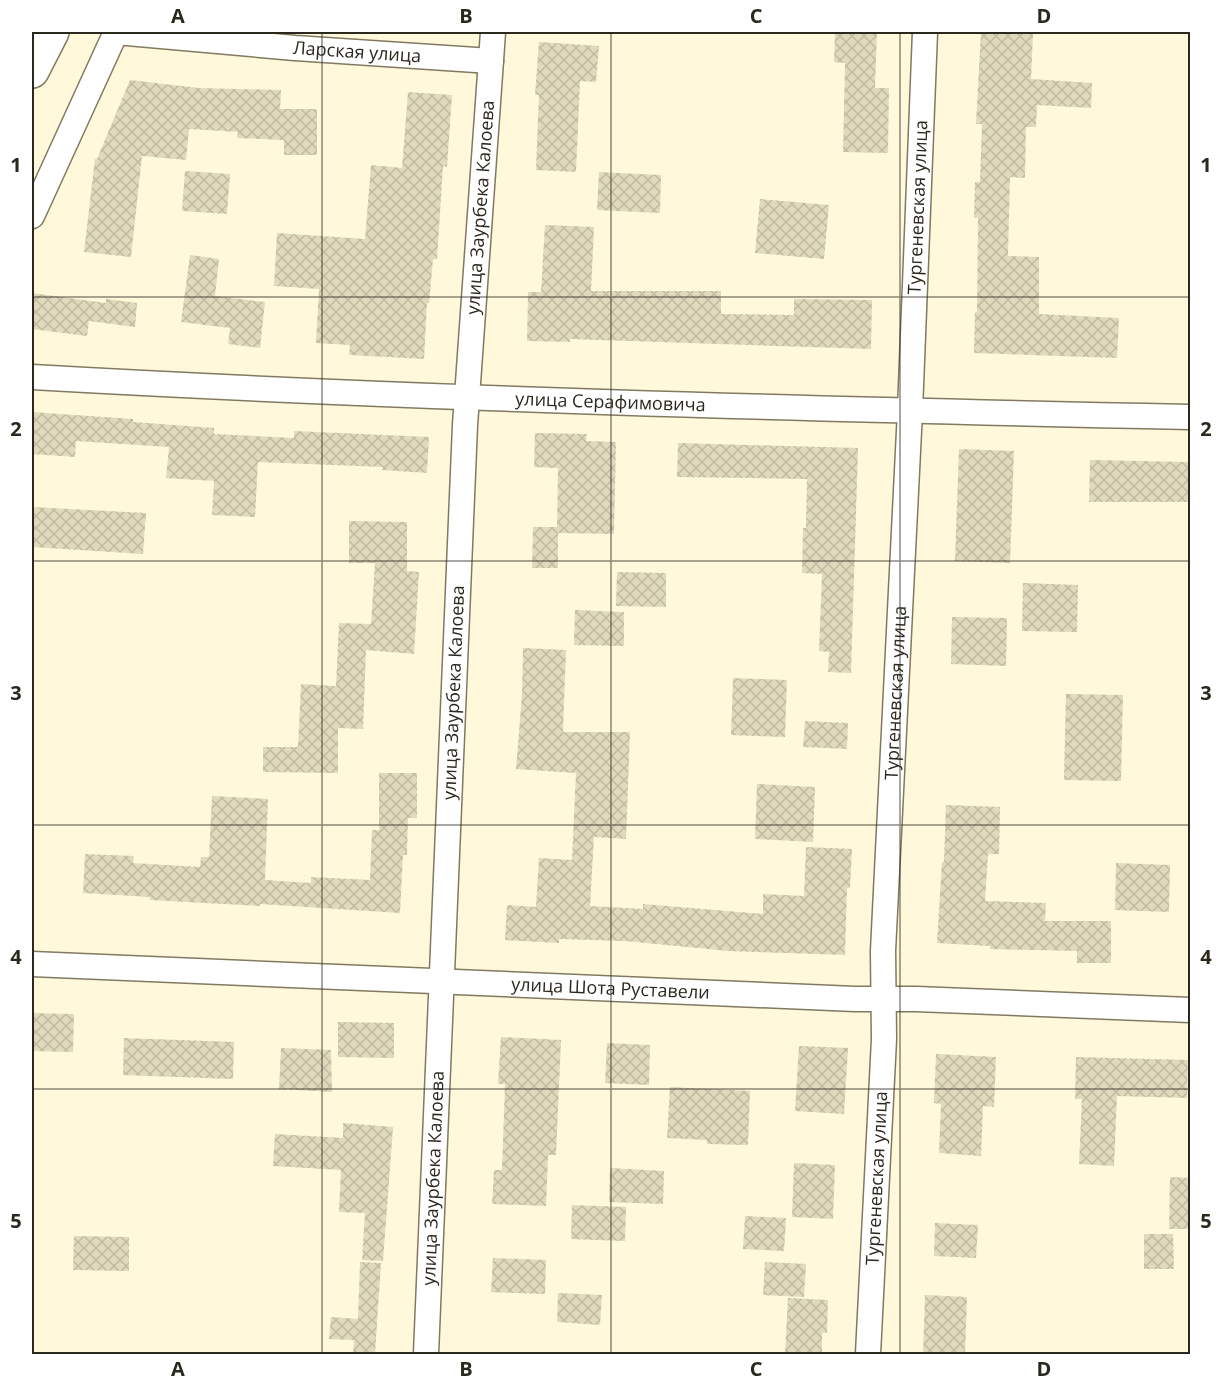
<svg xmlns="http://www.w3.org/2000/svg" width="1222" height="1386" viewBox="0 0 1222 1386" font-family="'Open Sans',sans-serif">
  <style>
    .building { fill: url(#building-cross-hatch) }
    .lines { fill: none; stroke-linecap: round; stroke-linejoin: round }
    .minor-casing { stroke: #817a60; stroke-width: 27 }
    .primary-casing { stroke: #817a60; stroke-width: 36 }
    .minor { stroke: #fff; stroke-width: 24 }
    .primary { stroke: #fff; stroke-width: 33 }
    .grid { fill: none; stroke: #2b281d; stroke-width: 1.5; stroke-opacity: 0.55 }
    .labels { text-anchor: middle; stroke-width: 4.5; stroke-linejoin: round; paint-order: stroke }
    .street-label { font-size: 18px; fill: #2b281d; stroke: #fff }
    .neatline { fill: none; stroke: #2b281d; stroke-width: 2 }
    .grid-label { font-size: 20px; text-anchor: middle; font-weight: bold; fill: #2b281d }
  </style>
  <defs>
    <pattern id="building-cross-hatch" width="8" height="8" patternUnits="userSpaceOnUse" patternTransform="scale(1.5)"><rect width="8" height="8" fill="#e0d9bc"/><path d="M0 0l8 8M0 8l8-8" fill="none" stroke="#c0baa1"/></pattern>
  </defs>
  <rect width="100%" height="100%" fill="#fff8da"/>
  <path class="building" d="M 835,32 L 877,32 L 875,88 L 889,88 L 888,153 L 843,152 L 845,63 L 834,62 Z
    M 981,32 L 1033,34 L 1031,79 L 1092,83 L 1091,108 L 1037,105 L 1036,127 L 1026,127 L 1025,178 L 1010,177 L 1008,256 L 1039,257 L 1039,314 L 1119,318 L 1117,358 L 974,353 L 975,312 L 977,312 L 978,218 L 974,218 L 975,182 L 980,182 L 982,124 L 976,124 Z
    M 539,42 L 599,46 L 596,82 L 580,81 L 576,172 L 536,170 L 539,95 L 535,95 Z
    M 130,80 L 199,88 L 281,90 L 280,109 L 317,109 L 317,155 L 284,155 L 284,140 L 237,138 L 238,132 L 189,129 L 186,160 L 142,156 L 131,257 L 84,252 L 95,159 L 97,159 Z
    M 408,92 L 452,95 L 447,167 L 443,166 L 437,259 L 433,259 L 429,303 L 427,303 L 424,359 L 349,355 L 350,345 L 316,343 L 319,289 L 274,286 L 277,233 L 365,239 L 371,165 L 402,168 Z
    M 185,171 L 230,174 L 227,214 L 182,211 Z
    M 599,172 L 661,175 L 660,213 L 597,210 Z
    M 760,199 L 829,205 L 824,259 L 755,253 Z
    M 545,225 L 594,227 L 591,291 L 721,291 L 721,314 L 794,315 L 794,299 L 872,300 L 871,349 L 570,339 L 570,342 L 527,341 L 528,292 L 541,292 Z
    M 190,255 L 219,259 L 215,296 L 265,302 L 260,348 L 228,344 L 230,328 L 181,322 Z
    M 32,293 L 106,303 L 106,299 L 137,303 L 135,327 L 89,321 L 87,336 L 32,329 Z
    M 32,412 L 133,419 L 133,422 L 214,428 L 214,434 L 294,438 L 294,431 L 429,437 L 427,473 L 382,470 L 383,467 L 258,462 L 255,517 L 212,515 L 214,481 L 166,478 L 169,447 L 76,441 L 75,457 L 32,454 Z
    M 535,433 L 587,434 L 586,441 L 616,442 L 614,534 L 558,533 L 558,568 L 532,568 L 533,527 L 557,527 L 558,468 L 534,467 Z
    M 678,443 L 858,448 L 851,673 L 828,672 L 829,652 L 819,651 L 822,574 L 802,573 L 803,528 L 806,528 L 807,479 L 677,477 Z
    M 959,449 L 1014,451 L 1010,563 L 955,561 Z
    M 1090,460 L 1191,462 L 1191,502 L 1089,502 Z
    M 32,507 L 146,513 L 143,554 L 32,547 Z
    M 349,521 L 407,522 L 407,571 L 419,572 L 414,654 L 366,650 L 363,729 L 338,728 L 338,773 L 263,772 L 263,747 L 298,747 L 301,684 L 336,686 L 339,623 L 371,624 L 375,563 L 349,563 Z
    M 617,572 L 666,573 L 666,607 L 616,606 Z
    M 1023,583 L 1078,585 L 1077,632 L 1022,631 Z
    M 575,610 L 624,612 L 624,646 L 574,645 Z
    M 952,617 L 1007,618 L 1006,666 L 951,664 Z
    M 523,648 L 566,650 L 563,732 L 630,732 L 626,839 L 594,837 L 590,906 L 643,909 L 643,904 L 763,914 L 763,894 L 804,896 L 806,847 L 852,849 L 850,888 L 847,888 L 845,955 L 729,951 L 625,941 L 559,939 L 559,943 L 505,940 L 507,905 L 536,907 L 539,858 L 572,860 L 576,773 L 516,769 L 522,695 Z
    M 733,678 L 787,680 L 785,737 L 731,735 Z
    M 1066,694 L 1123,695 L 1121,781 L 1064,780 Z
    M 805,721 L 848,723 L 847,749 L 803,747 Z
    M 379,773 L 417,773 L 417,818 L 408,818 L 407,855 L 403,855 L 400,913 L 260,904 L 260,906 L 150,900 L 150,897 L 83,893 L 85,854 L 134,856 L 133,863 L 200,867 L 201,857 L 209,857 L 212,796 L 268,799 L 265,880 L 311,883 L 311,877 L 370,880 L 372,830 L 379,830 Z
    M 757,784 L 815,787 L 813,842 L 755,839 Z
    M 946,805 L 1000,807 L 999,854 L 988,854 L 985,901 L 1046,903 L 1045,921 L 1111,921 L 1111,963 L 1077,963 L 1077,951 L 990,949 L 990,946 L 937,943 L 942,862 L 944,862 Z
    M 1116,863 L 1170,865 L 1169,912 L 1115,910 Z
    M 32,1013 L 74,1014 L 73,1052 L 32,1051 Z
    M 338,1022 L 394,1023 L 394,1058 L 338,1057 Z
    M 501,1037 L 561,1040 L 556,1155 L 548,1155 L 546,1206 L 492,1204 L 494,1170 L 502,1170 L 505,1084 L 498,1084 Z
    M 124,1038 L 234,1042 L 233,1079 L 123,1075 Z
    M 607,1043 L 650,1045 L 649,1085 L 605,1083 Z
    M 799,1046 L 848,1048 L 844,1114 L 795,1111 Z
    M 281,1048 L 331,1050 L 332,1092 L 279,1089 Z
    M 936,1054 L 996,1057 L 994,1107 L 983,1106 L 981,1156 L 939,1153 L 941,1104 L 934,1103 Z
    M 1076,1057 L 1188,1060 L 1187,1098 L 1117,1096 L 1114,1166 L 1079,1164 L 1082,1099 L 1075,1099 Z
    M 670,1087 L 750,1091 L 748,1145 L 707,1144 L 707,1140 L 667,1138 Z
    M 343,1123 L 393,1127 L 383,1261 L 362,1260 L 365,1213 L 339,1212 L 341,1170 L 273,1166 L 275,1134 L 343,1138 Z
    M 794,1163 L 835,1165 L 833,1219 L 792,1217 Z
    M 610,1168 L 664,1171 L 663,1204 L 609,1202 Z
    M 1170,1177 L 1191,1178 L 1191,1229 L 1169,1229 Z
    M 572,1205 L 626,1207 L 625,1241 L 571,1239 Z
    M 745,1216 L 786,1218 L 784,1251 L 743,1249 Z
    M 935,1223 L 978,1225 L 976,1258 L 934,1256 Z
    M 1144,1234 L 1173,1234 L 1174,1269 L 1144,1269 Z
    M 74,1236 L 129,1237 L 129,1271 L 73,1270 Z
    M 493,1258 L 546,1260 L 545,1294 L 491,1292 Z
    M 360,1262 L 381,1263 L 375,1354 L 353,1354 L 354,1340 L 329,1339 L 331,1317 L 358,1319 Z
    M 765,1262 L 806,1264 L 804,1297 L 763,1295 Z
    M 558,1293 L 602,1295 L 600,1325 L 557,1322 Z
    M 925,1295 L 967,1297 L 965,1354 L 923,1354 Z
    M 788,1298 L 828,1300 L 827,1333 L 822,1333 L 822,1354 L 785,1354 Z"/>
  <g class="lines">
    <g class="minor-casing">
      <g id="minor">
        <path id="s1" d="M 116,32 L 295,48 L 491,61"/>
        <path d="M 32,216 L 116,32"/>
        <path id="s2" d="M 32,377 C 417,399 804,409 1190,417"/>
        <path id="s3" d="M 32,964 L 855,999 L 916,999 L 1190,1010"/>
        <path id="s4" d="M 426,1354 L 465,425 L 493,32"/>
        <path id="s5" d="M 868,1354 L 884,1039 L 883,951 L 910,411 L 925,32"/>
      </g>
    </g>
    <g class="primary-casing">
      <path id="primary" d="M 32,71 L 52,32"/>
    </g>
    <use href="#minor" class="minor"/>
    <use href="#primary" class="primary"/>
  </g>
  <path class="grid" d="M 322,32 L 322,1354M 611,32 L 611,1354M 900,32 L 900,1354M 32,297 L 1190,297M 32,561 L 1190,561M 32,825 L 1190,825M 32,1089 L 1190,1089"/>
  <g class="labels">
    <g class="street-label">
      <text dy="6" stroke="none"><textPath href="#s1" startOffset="242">Ларская улица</textPath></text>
      <text dy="6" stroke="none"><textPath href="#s4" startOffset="1148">улица Заурбека Калоева</textPath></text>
      <text dy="6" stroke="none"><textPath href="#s5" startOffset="1148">Тургеневская улица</textPath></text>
      <text dy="6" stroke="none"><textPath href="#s2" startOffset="579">улица Серафимовича</textPath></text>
      <text dy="6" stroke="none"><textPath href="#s4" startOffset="662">улица Заурбека Калоева</textPath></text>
      <text dy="6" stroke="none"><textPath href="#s5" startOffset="662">Тургеневская улица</textPath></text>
      <text dy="6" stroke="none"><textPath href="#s3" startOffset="579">улица Шота Руставели</textPath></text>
      <text dy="6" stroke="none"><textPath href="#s4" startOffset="176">улица Заурбека Калоева</textPath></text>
      <text dy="6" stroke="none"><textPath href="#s5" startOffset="176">Тургеневская улица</textPath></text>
    </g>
  </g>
  <rect width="1222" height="1386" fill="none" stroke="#ffffff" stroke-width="66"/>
  <rect x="33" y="33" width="1156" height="1320" class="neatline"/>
  <g class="grid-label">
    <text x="178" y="23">A</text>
    <text x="466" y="23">B</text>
    <text x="756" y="23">C</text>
    <text x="1044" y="23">D</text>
    <text x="16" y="172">1</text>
    <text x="1206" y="172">1</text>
    <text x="16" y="436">2</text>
    <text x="1206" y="436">2</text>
    <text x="16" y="700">3</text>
    <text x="1206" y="700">3</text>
    <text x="16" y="964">4</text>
    <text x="1206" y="964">4</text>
    <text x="16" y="1228">5</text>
    <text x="1206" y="1228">5</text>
    <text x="178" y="1376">A</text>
    <text x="466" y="1376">B</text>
    <text x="756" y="1376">C</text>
    <text x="1044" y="1376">D</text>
  </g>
</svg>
